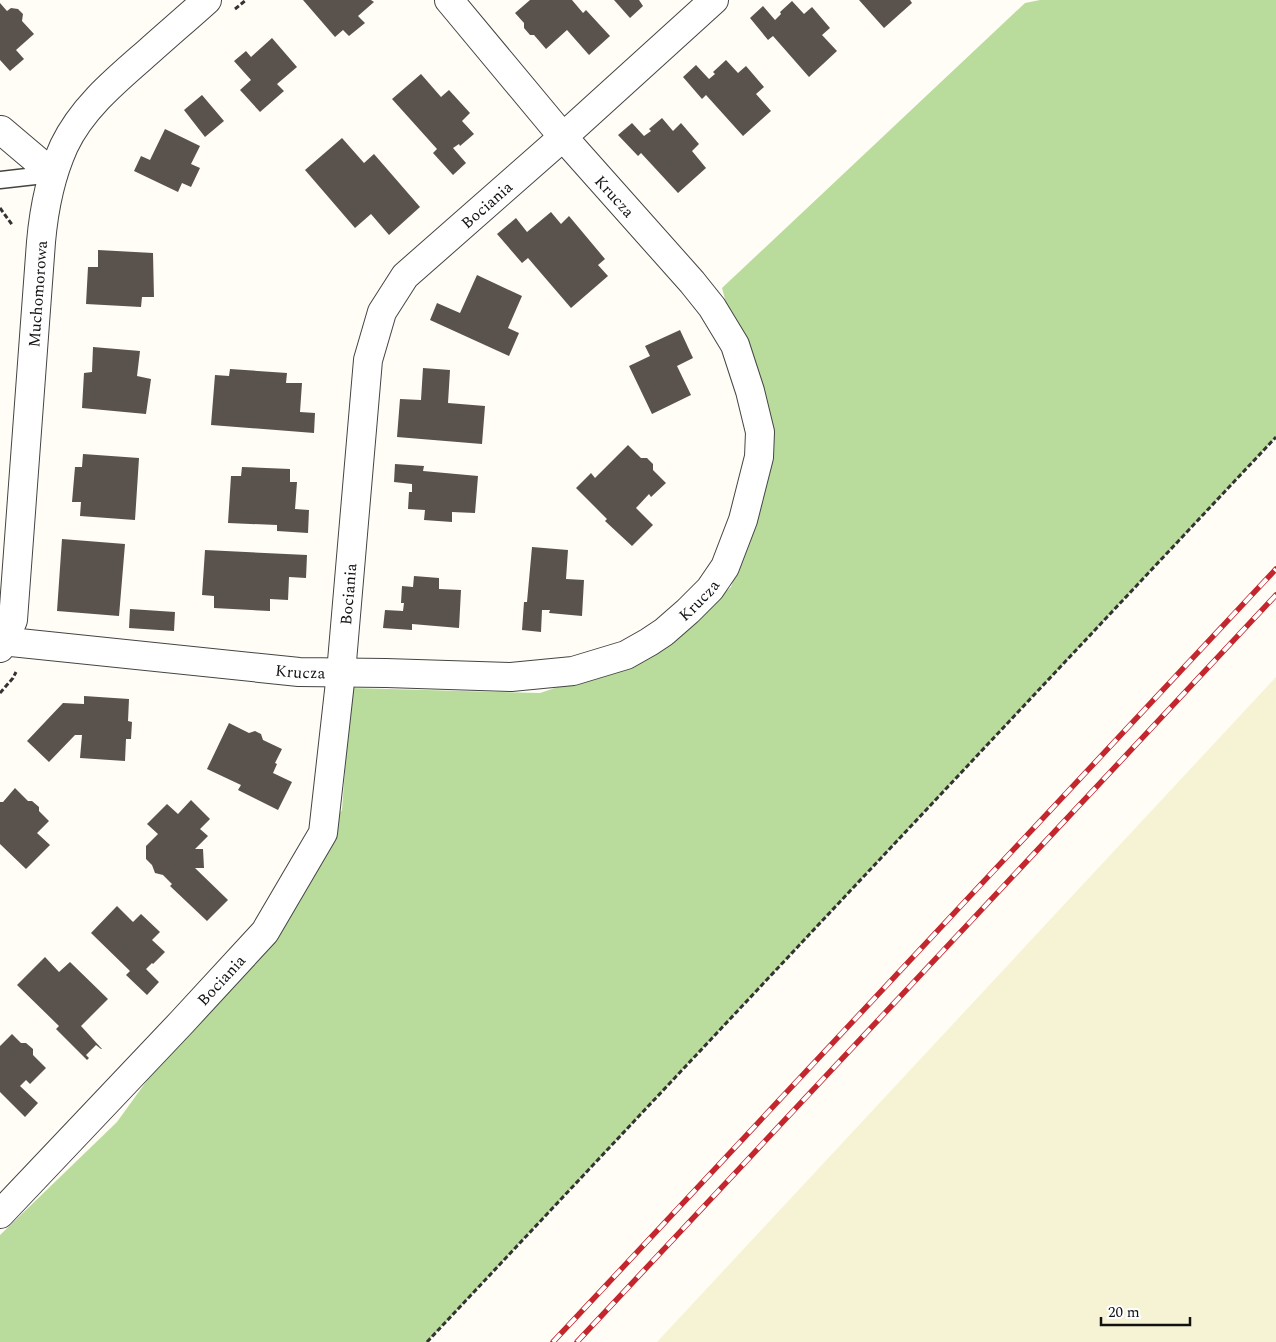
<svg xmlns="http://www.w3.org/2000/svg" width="1276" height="1342" viewBox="0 0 1276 1342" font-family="Spectral,serif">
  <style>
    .farmland { fill: #f6f3d4 }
    .forest { fill: #b9dc9c }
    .building { fill: #5a524d }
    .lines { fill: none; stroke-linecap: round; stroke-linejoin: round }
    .service-casing { stroke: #444; stroke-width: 19 }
    .minor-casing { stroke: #444; stroke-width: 30 }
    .path { stroke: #333; stroke-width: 3; stroke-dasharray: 5 2.5; stroke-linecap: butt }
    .service { stroke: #fff; stroke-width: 16 }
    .minor { stroke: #fff; stroke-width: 28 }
    .rail-casing { stroke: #c4262e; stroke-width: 5.5 }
    .rail { stroke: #fff; stroke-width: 4; stroke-dasharray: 11; stroke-linecap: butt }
    .labels { text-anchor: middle; stroke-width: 5; stroke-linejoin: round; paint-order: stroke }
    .street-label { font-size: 16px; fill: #111; stroke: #fff }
  </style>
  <rect width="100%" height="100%" fill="#fffdf5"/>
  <path class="farmland" d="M 1276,677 L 1276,1342 L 657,1342 Z"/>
  <path class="forest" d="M 1040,0 L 1276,0 L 1276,437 L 427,1342 L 0,1342 L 0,1235 L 117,1122 L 342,810 L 351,688 L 540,693 L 656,654 L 731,587 L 770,466 L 722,288 L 1025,3 Z"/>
  <path class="building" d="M 303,0 L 371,0 L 374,2 L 358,16 L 365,23 L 349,36 L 343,30 L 335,37 Z
    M 530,0 L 572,0 L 583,13 L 586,10 L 610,36 L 589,55 L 567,30 L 546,49 L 534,35 L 530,35 L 524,28 L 524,23 L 515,13 Z
    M 614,0 L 639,0 L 643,6 L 630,18 Z
    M 859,0 L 910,0 L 912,3 L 884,28 Z
    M 792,1 L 804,14 L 812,7 L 830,28 L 822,35 L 837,51 L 809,77 L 773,36 L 768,40 L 750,18 L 763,6 L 775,20 L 781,14 L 780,12 Z
    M 0,3 L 7,11 L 11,8 L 18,9 L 23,14 L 22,21 L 34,34 L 16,50 L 24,59 L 10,71 L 0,60 Z
    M 272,38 L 297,67 L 277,84 L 284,91 L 260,112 L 240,90 L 251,80 L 234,61 L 246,51 L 251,57 Z
    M 726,60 L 738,73 L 746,66 L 764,87 L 756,94 L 771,111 L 743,136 L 706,95 L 702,99 L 683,77 L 696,65 L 709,79 L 715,74 L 713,72 Z
    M 421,74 L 441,97 L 449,90 L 470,113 L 462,121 L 474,134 L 460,146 L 459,144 L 453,148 L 466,163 L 453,175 L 433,153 L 437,149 L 392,99 Z
    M 202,95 L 224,121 L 205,137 L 184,110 Z
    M 662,118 L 673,131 L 681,123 L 699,144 L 692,151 L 706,168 L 678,193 L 641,153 L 638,156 L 618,135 L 632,123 L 644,136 L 651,131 L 649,129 Z
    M 165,129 L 200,146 L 191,164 L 200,168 L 191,187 L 182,183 L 178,192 L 134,171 L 141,156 L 150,160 Z
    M 342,138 L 364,163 L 374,154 L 420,207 L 389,235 L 371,214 L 355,228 L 305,170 Z
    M 551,212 L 561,224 L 569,216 L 605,259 L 598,265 L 608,276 L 571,308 L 528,258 L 522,263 L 497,234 L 516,218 L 527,232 Z
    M 98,250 L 153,253 L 154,297 L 142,297 L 141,307 L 86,304 L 88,267 L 98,267 Z
    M 477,275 L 522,296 L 508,328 L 519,333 L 509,356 L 430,320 L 437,303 L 460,313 Z
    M 680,330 L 693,358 L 677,366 L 691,395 L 652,414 L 629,366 L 650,356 L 645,346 Z
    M 93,347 L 140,351 L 137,376 L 151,379 L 146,414 L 82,408 L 84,373 L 92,372 Z
    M 423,368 L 450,370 L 448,403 L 485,406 L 482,444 L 397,437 L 400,399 L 421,400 Z
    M 230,369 L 287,373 L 286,383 L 302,383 L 300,412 L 315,413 L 314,433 L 211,425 L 215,375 L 229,376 Z
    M 628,445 L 641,458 L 647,458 L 653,464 L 653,470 L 666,483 L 651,497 L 649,494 L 636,508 L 653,525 L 632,546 L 605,521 L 607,519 L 576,488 L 591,473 L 595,478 Z
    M 83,454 L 139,458 L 135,520 L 80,516 L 81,502 L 72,502 L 75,467 L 82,467 Z
    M 395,464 L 424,466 L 423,471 L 478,476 L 475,513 L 452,512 L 452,522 L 424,520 L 425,510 L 408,509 L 409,492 L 412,492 L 412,484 L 394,482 Z
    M 242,467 L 290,469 L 290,482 L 297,482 L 295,509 L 309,510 L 308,533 L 277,531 L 277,525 L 228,523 L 231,476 L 241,476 Z
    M 62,539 L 125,544 L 119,616 L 57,611 Z
    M 532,547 L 568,550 L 566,579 L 584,580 L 582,616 L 549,613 L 550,610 L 542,610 L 541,632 L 522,630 L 524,602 L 527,602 Z
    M 205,550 L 307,555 L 306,578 L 289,577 L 288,600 L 270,599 L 270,611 L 214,608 L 214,596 L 202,595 Z
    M 414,576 L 439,578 L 439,589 L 461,590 L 459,628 L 412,624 L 412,630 L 383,628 L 385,610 L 403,611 L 404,603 L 401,603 L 402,586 L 413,587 Z
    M 130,609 L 175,612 L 174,631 L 129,628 Z
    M 84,696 L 129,699 L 128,721 L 132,722 L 131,739 L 126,739 L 125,761 L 80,758 L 82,735 L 75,735 L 49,762 L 27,741 L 63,703 L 84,704 Z
    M 229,723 L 249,733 L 255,731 L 261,734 L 263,740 L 282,749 L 275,763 L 277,764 L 273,773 L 292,782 L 278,810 L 238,790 L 241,785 L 207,769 Z
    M 15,788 L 28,801 L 32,801 L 39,807 L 39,811 L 49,821 L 37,833 L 50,845 L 26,869 L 0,844 L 0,802 L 3,802 Z
    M 191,800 L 210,819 L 200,829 L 208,836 L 195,849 L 203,849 L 204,868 L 195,868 L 228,900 L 207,921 L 170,886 L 172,884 L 163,875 L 155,873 L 152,865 L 146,859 L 146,846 L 158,834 L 147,824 L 167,804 L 178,814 Z
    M 117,906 L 133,922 L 141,914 L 160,932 L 152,940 L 165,952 L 153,964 L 152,963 L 146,969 L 159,982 L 147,995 L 126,975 L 130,971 L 91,933 Z
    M 45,957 L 59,972 L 70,962 L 108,999 L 81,1026 L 102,1049 L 101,1049 L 96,1045 L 86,1055 L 89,1058 L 87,1060 L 56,1029 L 59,1026 L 17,985 Z
    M 12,1034 L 21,1043 L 26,1043 L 33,1049 L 33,1055 L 46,1068 L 30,1084 L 26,1080 L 20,1086 L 38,1103 L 25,1117 L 0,1092 L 0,1046 Z"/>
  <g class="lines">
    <g class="service-casing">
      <path id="service" d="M 0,180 L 53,174"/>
    </g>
    <g class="minor-casing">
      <g id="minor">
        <path d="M 1,130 L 53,174"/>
        <path id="s1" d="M 0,641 L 299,672 L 386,673 L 511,677 L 573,671 L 626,655 L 649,642 L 664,632 L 688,611 L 710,589 L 725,567 L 743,520 L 759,457 L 760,432 L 750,391 L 735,345 L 712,307 L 692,282 L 563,137 L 449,0"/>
        <path id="s2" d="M 0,648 L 4,642 L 13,620 L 41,242 C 44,208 50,177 64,146 C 82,108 116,80 147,53 C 167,35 187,18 207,0"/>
        <path id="s3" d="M 0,1214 L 182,1022 L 265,932 L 323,833 L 341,673 L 368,360 L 382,312 L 405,276 L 563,137 L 714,0"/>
      </g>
    </g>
    <path class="path" d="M 235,9 L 246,0
      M 0,208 L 13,226
      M 0,693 L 13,678 L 16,672
      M 427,1342 L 1276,437"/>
    <use href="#service" class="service"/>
    <use href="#minor" class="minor"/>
    <g class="rail-casing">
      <path id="rail" d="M 553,1342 L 1276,569
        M 577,1342 L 1276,595"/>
    </g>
    <use href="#rail" class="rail"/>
  </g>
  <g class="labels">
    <g class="street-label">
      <text transform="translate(615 196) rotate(48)" y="6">Krucza</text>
      <text dy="6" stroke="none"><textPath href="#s3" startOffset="1178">Bociania</textPath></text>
      <text dy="6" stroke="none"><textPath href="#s2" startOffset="358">Muchomorowa</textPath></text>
      <text dy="6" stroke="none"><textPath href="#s3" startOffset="742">Bociania</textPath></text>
      <text dy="6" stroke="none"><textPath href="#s1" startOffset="722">Krucza</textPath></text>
      <text dy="6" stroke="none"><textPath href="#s1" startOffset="302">Krucza</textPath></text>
      <text dy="6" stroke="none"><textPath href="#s3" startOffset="322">Bociania</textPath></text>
    </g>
  </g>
  <path d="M1101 1317v8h89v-8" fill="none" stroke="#111111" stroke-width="2.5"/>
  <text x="1108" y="1317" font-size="15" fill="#111111" stroke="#ffffff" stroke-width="4" paint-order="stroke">20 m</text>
</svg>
